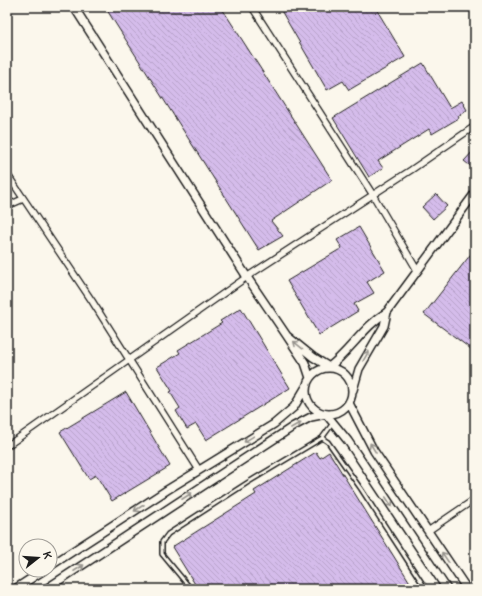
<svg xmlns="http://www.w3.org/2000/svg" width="482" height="596" viewBox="0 0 482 596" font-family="Pangolin,sans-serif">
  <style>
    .building { fill: url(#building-back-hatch); stroke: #1c1c1c }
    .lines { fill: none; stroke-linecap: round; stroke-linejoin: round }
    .service-casing { stroke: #1c1c1c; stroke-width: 6 }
    .minor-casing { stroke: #1c1c1c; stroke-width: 8 }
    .tertiary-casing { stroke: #1c1c1c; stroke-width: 10 }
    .service { stroke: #fbf7ec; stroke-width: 3 }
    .minor { stroke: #fbf7ec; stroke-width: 5.5 }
    .tertiary { stroke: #fbf7ec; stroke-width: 7 }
    .oneway { stroke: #97948e }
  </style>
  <defs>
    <pattern id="building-back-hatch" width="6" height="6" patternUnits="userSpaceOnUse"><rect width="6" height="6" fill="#d5bceb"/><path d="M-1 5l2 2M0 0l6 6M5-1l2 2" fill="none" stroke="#b6a1c9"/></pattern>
  </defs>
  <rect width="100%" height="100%" fill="#fbf7ec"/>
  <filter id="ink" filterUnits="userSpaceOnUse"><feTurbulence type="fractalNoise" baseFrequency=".025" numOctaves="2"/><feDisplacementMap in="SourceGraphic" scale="8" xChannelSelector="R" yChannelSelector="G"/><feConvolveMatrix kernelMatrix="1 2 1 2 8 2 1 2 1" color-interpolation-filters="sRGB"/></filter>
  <g filter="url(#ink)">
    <path class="building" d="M 105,7 L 221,7 L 332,180 L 271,221 L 283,236 L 259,250 Z
      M 279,7 L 375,7 L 405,57 L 349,90 L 343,81 L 327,90 Z
      M 423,63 L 450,108 L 462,101 L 467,110 L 458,116 L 459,118 L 432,134 L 429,129 L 378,161 L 383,168 L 369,177 L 333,118 Z
      M 475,149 L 475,166 L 473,168 L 464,161 Z
      M 436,194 L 447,206 L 433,219 L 422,207 Z
      M 359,227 L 385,271 L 367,282 L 374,293 L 354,304 L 358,311 L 319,335 L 287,281 L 342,248 L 337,240 Z
      M 471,254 L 475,257 L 475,352 L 424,314 Z
      M 241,308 L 290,388 L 206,440 L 196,424 L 187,429 L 176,411 L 180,408 L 170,392 L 172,391 L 157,367 L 180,353 L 178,350 L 222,323 L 220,321 Z
      M 126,392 L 170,466 L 112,501 L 96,475 L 89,479 L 60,432 Z
      M 316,452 L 320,458 L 329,452 L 414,589 L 208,589 L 206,585 L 198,589 L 172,547 L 245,501 L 256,494 L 254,491 Z"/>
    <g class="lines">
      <g class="service-casing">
        <path id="service" d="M 322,438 L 328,442 L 361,489 L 426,589
          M 191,589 L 162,554 L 162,542 L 168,534 L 247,483 L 322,438 L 333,423"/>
      </g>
      <g class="minor-casing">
        <path id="minor" d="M 252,7 L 373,195 L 417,270
          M 7,174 L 92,301 L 199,470
          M 7,206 L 23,199
          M 7,446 L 251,274 L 411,170 L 475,126
          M 428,531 L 475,499"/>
      </g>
      <g class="tertiary-casing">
        <path id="tertiary" d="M 74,7 L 247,277 L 287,336
          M306 391a23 23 0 1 1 46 0a23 23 0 1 1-46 0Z
          M 310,378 L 305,363 L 287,336 L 313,357 L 329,367 C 350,351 364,326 387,312 L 475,193
          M 353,390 L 359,369 L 384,326 L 387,312
          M 349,403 L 374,451 L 467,589
          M 50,566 L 167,490 L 274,424 L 294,407 L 307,385
          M 15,589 L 44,570
          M 46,589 L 294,426 L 311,417 L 326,414 L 348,441 L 447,589"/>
      </g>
      <use href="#service" class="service"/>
      <use href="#minor" class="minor"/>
      <use href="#tertiary" class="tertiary"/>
    </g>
    <defs><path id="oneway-shaft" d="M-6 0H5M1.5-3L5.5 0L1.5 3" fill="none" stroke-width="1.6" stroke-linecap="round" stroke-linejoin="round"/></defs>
    <g class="oneway">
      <use href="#oneway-shaft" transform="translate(298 345) rotate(-141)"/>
      <use href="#oneway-shaft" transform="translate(366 356) rotate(-60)"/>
      <use href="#oneway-shaft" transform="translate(296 425) rotate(-30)"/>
      <use href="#oneway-shaft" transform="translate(249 439) rotate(148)"/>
      <use href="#oneway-shaft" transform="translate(373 448) rotate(-121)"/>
      <use href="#oneway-shaft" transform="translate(187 496) rotate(-33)"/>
      <use href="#oneway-shaft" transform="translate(389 502) rotate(57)"/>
      <use href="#oneway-shaft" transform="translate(139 508) rotate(147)"/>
      <use href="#oneway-shaft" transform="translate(445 557) rotate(-124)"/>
      <use href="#oneway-shaft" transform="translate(79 568) rotate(-33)"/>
    </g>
  </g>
  <rect width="482" height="596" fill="none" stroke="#fbf7ec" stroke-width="24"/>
  <rect x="12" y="12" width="458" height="572" fill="none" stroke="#1c1c1c" stroke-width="1.5" filter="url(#ink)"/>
  <g transform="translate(38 558) rotate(73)"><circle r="19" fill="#fbf7ec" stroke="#a29f99"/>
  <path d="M0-3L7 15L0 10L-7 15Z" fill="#1c1c1c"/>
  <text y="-6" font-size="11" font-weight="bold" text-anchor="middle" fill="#1c1c1c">K</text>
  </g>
</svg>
